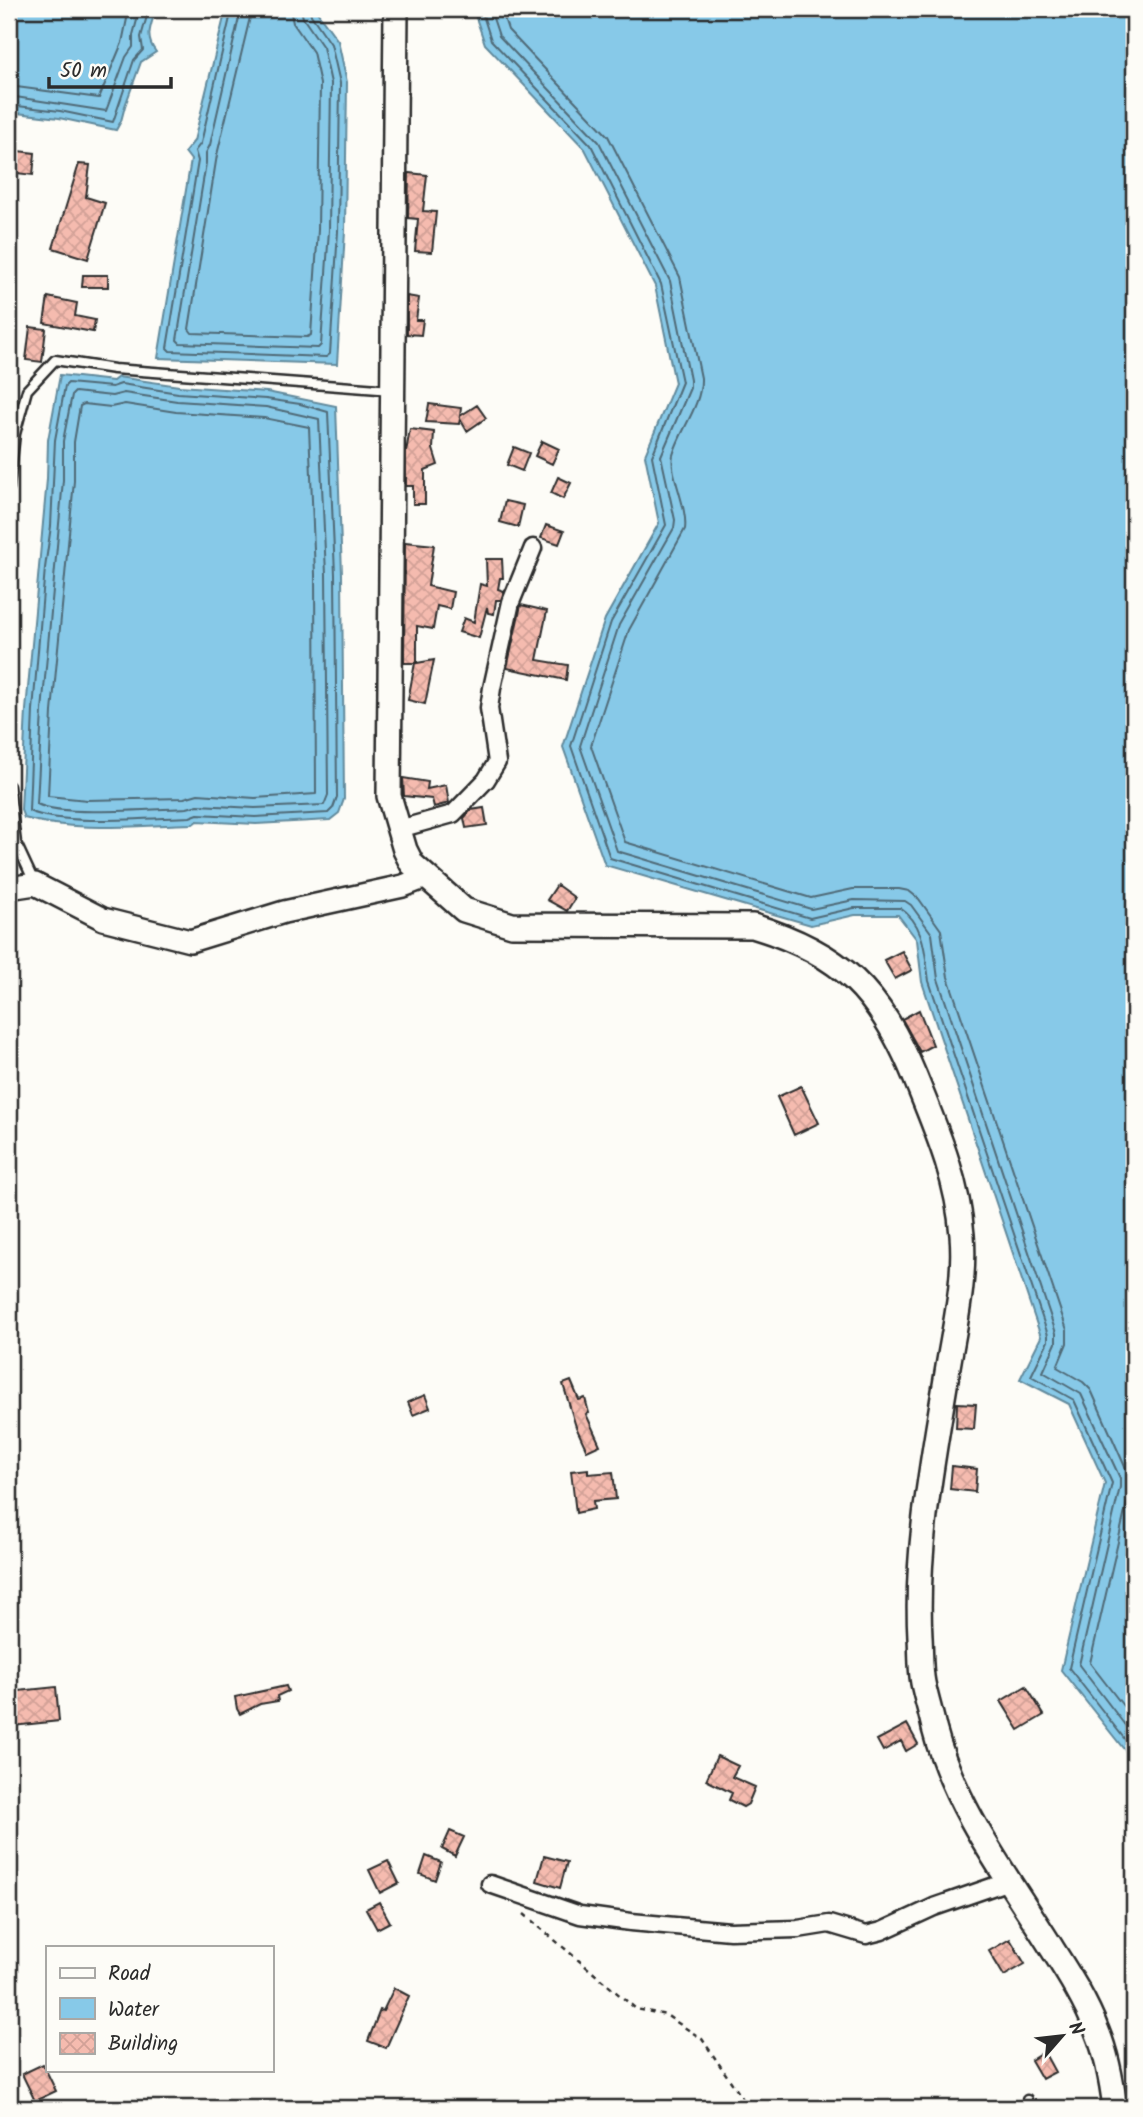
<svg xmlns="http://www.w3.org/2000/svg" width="1143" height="2117" viewBox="0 0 1143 2117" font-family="Kalam,sans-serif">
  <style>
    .water { fill: #87c9e8; stroke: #628a9c; stroke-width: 2 }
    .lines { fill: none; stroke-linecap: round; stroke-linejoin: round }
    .shore { stroke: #506a77; stroke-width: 2 }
    .building { fill: url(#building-cross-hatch); stroke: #2b2b2b; stroke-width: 2 }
    .service-casing { stroke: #2b2b2b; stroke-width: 13 }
    .minor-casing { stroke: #2b2b2b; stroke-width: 21 }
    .tertiary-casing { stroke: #2b2b2b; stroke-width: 26 }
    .secondary-casing { stroke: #2b2b2b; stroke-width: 28 }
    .path { stroke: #2b2b2b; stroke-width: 2.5; stroke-dasharray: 5 5; stroke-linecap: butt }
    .service { stroke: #fdfcf7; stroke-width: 8 }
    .minor { stroke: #fdfcf7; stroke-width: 16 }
    .tertiary { stroke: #fdfcf7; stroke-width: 21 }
    .secondary { stroke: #fdfcf7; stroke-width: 23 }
  </style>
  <defs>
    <pattern id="building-cross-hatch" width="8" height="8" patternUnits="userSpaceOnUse" patternTransform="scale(1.75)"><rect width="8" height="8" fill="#f5bbaf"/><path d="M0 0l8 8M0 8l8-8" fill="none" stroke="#d2a197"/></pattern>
  </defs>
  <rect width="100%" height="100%" fill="#fdfcf7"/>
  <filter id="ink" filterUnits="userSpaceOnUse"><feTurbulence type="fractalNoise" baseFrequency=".0143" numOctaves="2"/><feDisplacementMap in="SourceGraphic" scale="14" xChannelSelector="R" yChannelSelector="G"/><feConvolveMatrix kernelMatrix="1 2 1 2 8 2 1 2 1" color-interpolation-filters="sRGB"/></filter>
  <g filter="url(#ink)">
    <path class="water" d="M 9,9 L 156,9 C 151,26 144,37 156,52 L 141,62 L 125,106 L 121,121 L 116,130 L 59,118 L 9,112 Z
      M 226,9 L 315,9 L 338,41 L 347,82 L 345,231 L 337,364 L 158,358 L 191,160 L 185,152 L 194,141 Z
      M 473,9 L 1134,9 L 1134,1762 L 1061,1670 L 1105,1483 L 1069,1404 L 1020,1379 L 1041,1337 L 922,982 L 917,940 L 898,915 L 855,915 L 811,925 L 605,865 L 563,747 L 605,619 L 659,523 L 645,455 L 675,383 L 655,286 L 585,149 L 485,44 Z
      M 60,375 L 113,381 L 118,377 L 179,386 L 267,392 L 336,406 L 342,574 L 344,799 L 339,813 L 330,820 L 256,824 L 197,821 L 193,824 C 138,825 78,833 24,818 L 21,810 L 26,710 L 47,479 L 48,440 Z"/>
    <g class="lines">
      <path class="shore" d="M 232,9 L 201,143 L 195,151 L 198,161 L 167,348 L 170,351 L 326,357 L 330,354 L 338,231 L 340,83 L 331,44 L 311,15 L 310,9
        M 241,9 L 210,145 L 206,153 L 206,163 L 177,340 L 180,343 L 318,348 L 321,345 L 329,230 L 331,83 L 323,47 L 303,18 L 301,9
        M 252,9 L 217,155 L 189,329 L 192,333 L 307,337 L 311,335 L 318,230 L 320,84 L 313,52 L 293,23 L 290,9
        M 481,9 L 491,40 L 591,145 L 661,284 L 682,382 L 652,456 L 666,525 L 611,622 L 571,746 L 610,858 L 810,918 L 854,908 L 900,908 C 925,924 925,954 929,981 L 1048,1335 L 1048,1341 L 1031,1376 L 1074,1400 L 1112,1483 L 1069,1668 L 1134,1751
        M 490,9 L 499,36 L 599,142 L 670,281 L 690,380 L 690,388 L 661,456 L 675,520 L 674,528 L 619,625 L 580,746 L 617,851 L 811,909 L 854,900 L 905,901 L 911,905 L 932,934 L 938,979 L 1056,1333 L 1056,1343 L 1043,1372 L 1081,1394 L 1120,1478 L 1120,1487 L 1079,1665 L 1134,1737
        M 501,9 L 508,30 L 608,136 L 680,277 L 701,378 C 702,405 680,430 673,455 C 669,473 688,507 685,529 L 629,630 L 591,746 L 625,842 L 811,898 L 853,889 L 899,889 L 909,891 L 919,899 L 941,930 L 948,977 L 1067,1330 L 1067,1343 L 1057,1367 L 1083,1382 L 1091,1390 L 1130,1478 L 1130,1490 L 1090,1663 L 1134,1720
        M 9,86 L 99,98 L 122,43 L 129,9
        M 9,96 L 106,111 L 126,57 L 133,47 L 133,35 L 140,9
        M 9,105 L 60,111 L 113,122 L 134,60 L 143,50 L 141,37 L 149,9
        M 68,383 L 112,387 L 121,384 L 178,393 L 266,399 L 300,404 L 328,412 L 335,574 L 337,797 L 333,808 L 328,813 L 255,817 L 198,814 L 190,817 C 151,818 61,826 29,811 L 33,710 L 45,568 L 51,526 L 55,440 L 65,386 Z
        M 75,392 L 112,396 L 124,393 L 177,401 L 266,407 L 319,419 L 326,574 L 328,795 L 324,805 L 255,808 L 198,805 L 187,808 C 154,809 63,817 37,804 L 42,711 L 63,480 L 63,441 L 72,395 Z
        M 84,404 L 111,407 L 125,404 L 176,412 L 264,418 L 309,427 L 315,574 L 316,794 L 255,798 L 198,794 L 184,798 L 87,800 L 48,796 L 52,712 L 74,481 L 74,442 L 80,406 Z"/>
    </g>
    <path class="building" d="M 9,150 L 35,153 L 33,175 L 9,172 Z
      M 79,164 L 90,165 L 86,197 L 105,203 L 88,259 L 53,248 Z
      M 409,173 L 427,175 L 423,211 L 436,212 L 432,252 L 415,251 L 418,219 L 408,218 Z
      M 83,275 L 108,275 L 108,287 L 82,287 Z
      M 407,296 L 419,298 L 416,320 L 423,320 L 421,335 L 407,334 Z
      M 48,297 L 77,303 L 75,316 L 95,320 L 93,332 L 44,323 Z
      M 30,327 L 46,329 L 42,362 L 26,360 Z
      M 429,404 L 461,408 L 460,416 L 477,405 L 486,418 L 467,431 L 460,419 L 459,424 L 426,422 Z
      M 410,429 L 434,432 L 433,449 L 438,465 L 425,470 L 425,504 L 413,504 L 413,486 L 406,486 L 406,452 Z
      M 542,441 L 559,449 L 552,464 L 535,456 Z
      M 514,447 L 529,453 L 522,471 L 507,465 Z
      M 558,477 L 571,483 L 563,499 L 551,493 Z
      M 505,501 L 523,505 L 518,527 L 500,522 Z
      M 546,525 L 564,531 L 559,544 L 541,538 Z
      M 405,542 L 434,545 L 428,586 L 453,592 L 450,609 L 437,606 L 433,629 L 417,626 L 417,663 L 434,660 L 425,704 L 408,700 L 415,663 L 404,663 Z
      M 486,559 L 502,559 L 503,578 L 500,578 L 498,589 L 504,591 L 501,600 L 496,600 L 494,614 L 488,613 L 487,607 L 479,638 L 459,632 L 464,618 L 474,622 L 480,584 L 487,586 Z
      M 521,605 L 547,611 L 537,660 L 568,665 L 566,680 L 507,668 Z
      M 403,778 L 428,782 L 427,789 L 446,785 L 449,803 L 434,807 L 432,799 L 404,796 Z
      M 484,808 L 487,825 L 466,828 L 464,818 L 471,810 Z
      M 557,885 L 575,898 L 567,911 L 547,900 Z
      M 902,951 L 912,970 L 895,979 L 884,960 Z
      M 919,1010 L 933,1045 L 920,1052 L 902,1019 Z
      M 801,1086 L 819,1123 L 794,1135 L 777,1097 Z
      M 571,1381 L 579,1400 L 585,1398 L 589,1413 L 586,1414 L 600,1445 L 587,1451 L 576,1427 L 563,1384 Z
      M 425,1395 L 430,1408 L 413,1415 L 408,1402 Z
      M 957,1403 L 976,1404 L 974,1429 L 956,1428 Z
      M 952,1466 L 977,1469 L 975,1492 L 950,1489 Z
      M 588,1469 L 588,1474 L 613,1472 L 616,1499 L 593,1501 L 594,1509 L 576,1513 L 571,1471 Z
      M 286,1686 L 288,1691 L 277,1696 L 278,1701 L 260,1704 L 240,1714 L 237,1709 L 235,1697 Z
      M 1026,1686 L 1044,1715 L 1019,1730 L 1001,1701 Z
      M 56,1687 L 59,1721 L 13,1726 L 9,1692 Z
      M 907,1724 L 918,1744 L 906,1751 L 901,1741 L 883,1751 L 877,1740 Z
      M 717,1756 L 738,1766 L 732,1777 L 755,1787 L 748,1804 L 743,1807 L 729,1800 L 732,1793 L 706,1780 Z
      M 450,1831 L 464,1837 L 455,1856 L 442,1849 Z
      M 426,1856 L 441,1862 L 435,1880 L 420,1874 Z
      M 544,1856 L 567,1862 L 560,1888 L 537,1881 Z
      M 388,1861 L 399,1883 L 380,1893 L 369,1870 Z
      M 379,1902 L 390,1922 L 377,1929 L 366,1909 Z
      M 1010,1939 L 1025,1964 L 1004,1976 L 989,1951 Z
      M 394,1988 L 409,1996 L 386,2048 L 368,2041 L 380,2010 L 383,2011 Z
      M 1044,2052 L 1055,2072 L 1042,2079 L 1031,2060 Z
      M 43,2064 L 56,2091 L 35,2101 L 22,2074 Z"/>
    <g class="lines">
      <g class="service-casing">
        <path id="service" d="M 9,488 L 15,434 L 27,390 L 55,360 L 114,369 L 392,390
          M 9,786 L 16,843 L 35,884
          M 1025,2108 L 1027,2100"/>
      </g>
      <g class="minor-casing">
        <path id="minor" d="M 399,829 L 453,814 L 486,780 L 497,762 L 489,708 L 492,688 L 511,602 L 533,548
          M 490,1884 L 580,1915 L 631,1922 L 730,1931 L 798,1929 L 829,1924 L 866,1935 L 882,1931 L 934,1907 L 1009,1881"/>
      </g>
      <g class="tertiary-casing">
        <path id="tertiary" d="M 9,888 L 35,884 L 103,919 L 190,941 L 284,912 L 403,886 L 426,877"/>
      </g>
      <g class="secondary-casing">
        <path id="secondary" d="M 396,9 L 389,796 L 405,850 L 412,864 L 464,910 L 512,925 L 753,926 C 842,953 880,992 915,1077 C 936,1129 958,1179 962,1235 C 966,1281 954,1328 947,1373 C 933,1460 915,1549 920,1637 C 921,1652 920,1668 923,1683 C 926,1698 931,1713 934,1728 C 955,1809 1009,1879 1053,1950 C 1069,1975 1086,2002 1097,2031 C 1107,2055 1112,2083 1115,2108"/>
      </g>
      <path class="path" d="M 524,1914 L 636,2009 L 666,2015 L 702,2039 L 749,2108"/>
      <use href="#service" class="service"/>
      <use href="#minor" class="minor"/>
      <use href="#tertiary" class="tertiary"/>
      <use href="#secondary" class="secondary"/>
    </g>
  </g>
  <rect width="1143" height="2117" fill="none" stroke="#fdfcf7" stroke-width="35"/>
  <rect x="18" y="18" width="1108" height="2082" fill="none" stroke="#2b2b2b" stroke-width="2.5" filter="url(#ink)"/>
  <rect x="46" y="1946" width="228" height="126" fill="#fdfcf7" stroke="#a9a8a5" stroke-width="2"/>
  <rect x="60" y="1968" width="35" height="10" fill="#fdfcf7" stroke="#a9a8a5" stroke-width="2"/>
  <text x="108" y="1980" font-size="21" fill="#2b2b2b">Road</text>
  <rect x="60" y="1998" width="35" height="21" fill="#87c9e8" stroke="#a9a8a5" stroke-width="2"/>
  <text x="108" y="2016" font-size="21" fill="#2b2b2b">Water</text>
  <rect x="60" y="2033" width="35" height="21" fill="url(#building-cross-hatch)" stroke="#a9a8a5" stroke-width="2"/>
  <text x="108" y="2050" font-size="21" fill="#2b2b2b">Building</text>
  <g transform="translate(1062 2036) rotate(62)" stroke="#fdfcf7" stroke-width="5" paint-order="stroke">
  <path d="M0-5L12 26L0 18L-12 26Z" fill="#2b2b2b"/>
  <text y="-10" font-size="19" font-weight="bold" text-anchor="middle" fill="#2b2b2b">N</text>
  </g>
  <path d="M49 77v10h122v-10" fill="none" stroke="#2b2b2b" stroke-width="3.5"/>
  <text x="60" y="77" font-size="21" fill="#2b2b2b" stroke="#fdfcf7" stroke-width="5" paint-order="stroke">50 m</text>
</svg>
